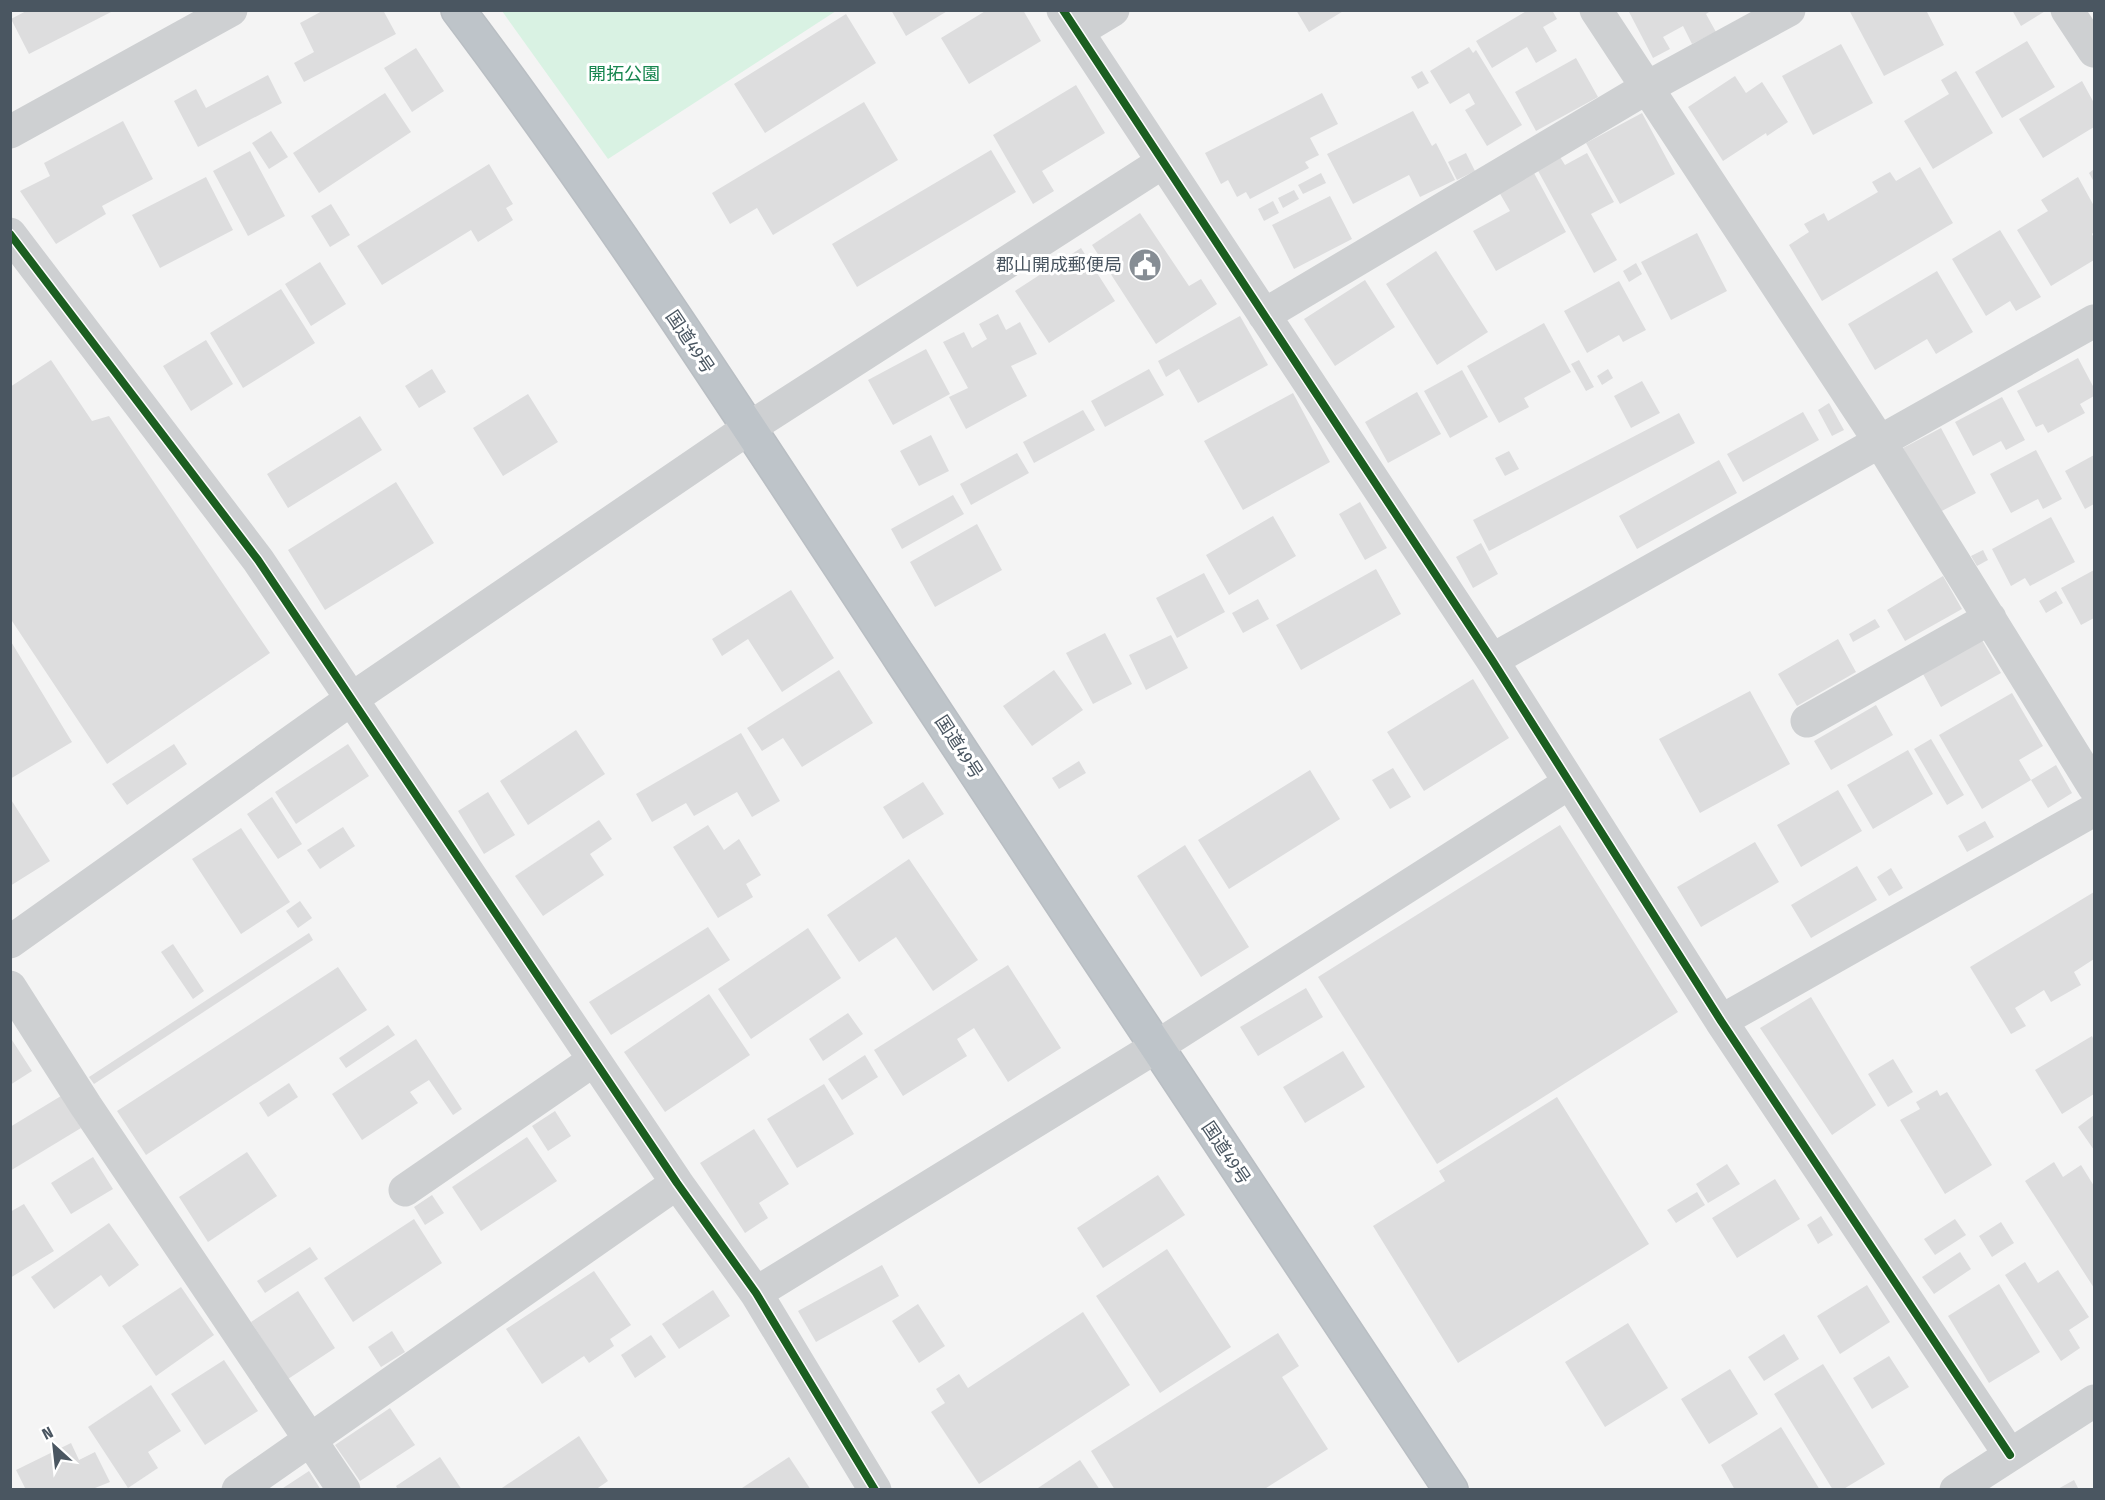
<svg xmlns="http://www.w3.org/2000/svg" width="2105" height="1500" viewBox="0 0 2105 1500" font-family="'Fira Sans Condensed','Noto Sans JP',sans-serif">
  <style>
    .green { fill: #d9f2e3 }
    .building { fill: #ddddde }
    .lines { fill: none; stroke-linecap: round; stroke-linejoin: round }
    .highway-casing { stroke: #b9bec3; stroke-width: 36 }
    .minor { stroke: #ced0d2; stroke-width: 33 }
    .highway { stroke: #bec4c9; stroke-width: 33 }
    .cycleway-casing { stroke: #fff; stroke-width: 11 }
    .cycleway { stroke: #1b5e20; stroke-width: 8 }
    .labels { text-anchor: middle; stroke-width: 6; stroke-linejoin: round; paint-order: stroke }
    .park-label { font-size: 18px; fill: #17864f; stroke: #fff }
    .poi-label { font-size: 18px; fill: #4a5661; stroke: #fff; text-anchor: end }
    .street-label { font-size: 18px; fill: #4a5661; stroke: #fff }
  </style>
  <rect width="100%" height="100%" fill="#f4f4f4"/>
  <path class="green" d="M 502,11 L 836,11 L 608,159 Z"/>
  <path class="building" d="M 28,10 L 115,10 L 29,54 L 11,19 Z
    M 324,10 L 383,10 L 396,34 L 304,82 L 294,63 L 314,52 L 300,23 Z
    M 891,10 L 949,10 L 906,36 Z
    M 987,10 L 1023,10 L 1041,41 L 969,84 L 941,38 Z
    M 1296,10 L 1345,10 L 1309,32 Z
    M 1528,10 L 1552,10 L 1557,19 L 1543,27 L 1557,51 L 1536,63 L 1527,47 L 1492,68 L 1476,41 Z
    M 1628,10 L 1712,10 L 1706,14 L 1716,32 L 1692,44 L 1683,26 L 1663,37 L 1670,49 L 1653,58 Z
    M 1849,10 L 1926,10 L 1944,45 L 1884,76 Z
    M 2012,10 L 2047,10 L 2021,26 Z
    M 846,14 L 876,63 L 765,133 L 734,84 Z
    M 2027,41 L 2055,87 L 2002,118 L 1975,72 Z
    M 1841,44 L 1873,103 L 1813,135 L 1782,76 Z
    M 1469,47 L 1473,53 L 1476,50 L 1522,125 L 1487,146 L 1465,110 L 1475,104 L 1469,93 L 1450,104 L 1430,71 Z
    M 416,48 L 444,91 L 412,112 L 384,68 Z
    M 1576,58 L 1598,97 L 1536,131 L 1515,92 Z
    M 1422,71 L 1429,83 L 1418,89 L 1411,77 Z
    M 1956,71 L 1993,133 L 1933,169 L 1904,121 L 1949,94 L 1941,80 Z
    M 268,75 L 282,103 L 198,147 L 174,101 L 196,89 L 206,108 Z
    M 1735,76 L 1746,93 L 1762,82 L 1788,122 L 1767,136 L 1766,133 L 1723,161 L 1688,107 Z
    M 2082,81 L 2094,103 L 2094,127 L 2043,158 L 2019,119 Z
    M 1076,85 L 1105,133 L 1042,171 L 1054,191 L 1033,204 L 993,135 Z
    M 385,93 L 411,132 L 319,193 L 293,153 Z
    M 1322,93 L 1338,124 L 1310,138 L 1319,155 L 1305,162 L 1309,168 L 1250,199 L 1246,192 L 1237,197 L 1228,180 L 1221,184 L 1205,153 Z
    M 864,102 L 898,160 L 773,235 L 757,208 L 730,224 L 712,193 Z
    M 1413,111 L 1432,146 L 1436,143 L 1455,180 L 1420,197 L 1409,175 L 1353,204 L 1327,154 Z
    M 1642,113 L 1675,174 L 1620,204 L 1586,143 Z
    M 123,121 L 153,179 L 102,206 L 106,214 L 56,244 L 20,191 L 50,176 L 44,163 Z
    M 271,131 L 288,157 L 269,169 L 252,143 Z
    M 991,150 L 1016,192 L 857,287 L 832,244 Z
    M 250,151 L 285,216 L 248,236 L 213,171 Z
    M 1466,153 L 1475,171 L 1457,180 L 1448,162 Z
    M 1587,153 L 1614,202 L 1591,214 L 1617,260 L 1594,273 L 1537,169 L 1560,157 L 1565,165 Z
    M 489,164 L 513,204 L 506,208 L 513,220 L 478,242 L 471,230 L 382,285 L 357,246 Z
    M 1920,167 L 1953,223 L 1822,301 L 1789,245 L 1809,232 L 1804,224 L 1824,213 L 1828,221 L 1878,192 L 1872,182 L 1890,172 L 1896,181 Z
    M 2094,169 L 2094,182 L 2089,173 Z
    M 1321,173 L 1326,183 L 1303,194 L 1298,185 Z
    M 1534,173 L 1566,232 L 1496,271 L 1473,231 L 1510,211 L 1499,192 Z
    M 206,177 L 233,230 L 160,268 L 132,215 Z
    M 2078,177 L 2094,206 L 2094,232 L 2092,234 L 2094,238 L 2094,260 L 2051,286 L 2017,230 L 2048,211 L 2041,200 Z
    M 1294,190 L 1299,199 L 1283,208 L 1278,198 Z
    M 1330,196 L 1352,239 L 1294,269 L 1272,225 Z
    M 1273,201 L 1279,213 L 1264,221 L 1258,209 Z
    M 331,204 L 350,235 L 330,247 L 311,216 Z
    M 1140,213 L 1189,286 L 1201,279 L 1217,304 L 1156,344 L 1092,245 Z
    M 2000,230 L 2041,297 L 2016,311 L 2010,301 L 1986,316 L 1952,259 Z
    M 1697,233 L 1727,291 L 1671,320 L 1641,262 Z
    M 1081,248 L 1115,301 L 1049,343 L 1015,291 Z
    M 1436,251 L 1488,332 L 1437,365 L 1386,284 Z
    M 320,262 L 346,304 L 311,326 L 285,284 Z
    M 1636,263 L 1642,274 L 1629,282 L 1623,271 Z
    M 1937,271 L 1973,332 L 1936,354 L 1927,339 L 1875,370 L 1848,324 Z
    M 1365,280 L 1395,327 L 1335,366 L 1304,319 Z
    M 1619,281 L 1646,330 L 1623,342 L 1619,335 L 1587,353 L 1564,311 Z
    M 281,289 L 315,343 L 243,388 L 210,333 Z
    M 998,314 L 1006,330 L 1020,322 L 1037,354 L 1011,366 L 1027,396 L 966,429 L 949,397 L 968,388 L 943,342 L 964,332 L 972,348 L 987,339 L 979,324 Z
    M 1240,316 L 1268,365 L 1198,403 L 1179,369 L 1166,377 L 1158,361 Z
    M 1544,323 L 1571,372 L 1524,398 L 1529,407 L 1499,423 L 1467,366 Z
    M 206,340 L 233,384 L 191,411 L 163,366 Z
    M 926,349 L 950,394 L 893,425 L 868,380 Z
    M 2078,358 L 2094,388 L 2094,396 L 2080,404 L 2085,413 L 2048,433 L 2043,424 L 2036,427 L 2017,391 Z
    M 51,360 L 92,421 L 109,416 L 270,653 L 107,764 L 10,618 L 10,387 Z
    M 1579,360 L 1594,387 L 1586,391 L 1571,364 Z
    M 432,369 L 446,392 L 419,408 L 405,386 Z
    M 1149,369 L 1164,395 L 1105,427 L 1091,401 Z
    M 1608,369 L 1613,378 L 1602,385 L 1597,376 Z
    M 1462,370 L 1488,417 L 1450,438 L 1424,391 Z
    M 1642,381 L 1660,413 L 1631,428 L 1614,396 Z
    M 1417,392 L 1441,434 L 1388,463 L 1365,422 Z
    M 1293,393 L 1330,462 L 1243,510 L 1204,441 Z
    M 528,394 L 558,442 L 503,476 L 473,428 Z
    M 2002,397 L 2025,440 L 2006,450 L 2001,441 L 1973,456 L 1955,422 Z
    M 1829,403 L 1844,430 L 1832,436 L 1818,410 Z
    M 1083,410 L 1095,430 L 1034,463 L 1023,442 Z
    M 1803,412 L 1819,440 L 1743,482 L 1727,454 Z
    M 1679,413 L 1695,443 L 1489,551 L 1473,520 Z
    M 360,416 L 382,450 L 288,508 L 267,474 Z
    M 1941,428 L 1976,493 L 1938,513 L 1903,448 Z
    M 931,435 L 949,471 L 919,486 L 900,451 Z
    M 2036,450 L 2062,499 L 2043,509 L 2038,499 L 2011,513 L 1990,474 Z
    M 1509,451 L 1519,469 L 1505,476 L 1495,458 Z
    M 1017,453 L 1029,473 L 971,505 L 960,484 Z
    M 2094,455 L 2094,504 L 2085,509 L 2065,471 Z
    M 1719,460 L 1737,493 L 1637,549 L 1619,516 Z
    M 396,482 L 434,543 L 325,610 L 288,550 Z
    M 953,495 L 964,514 L 902,549 L 891,529 Z
    M 1360,502 L 1387,548 L 1365,560 L 1339,514 Z
    M 1273,516 L 1296,556 L 1229,595 L 1206,555 Z
    M 2051,517 L 2075,562 L 2030,586 L 2025,578 L 2011,586 L 1992,549 Z
    M 977,524 L 1002,570 L 935,607 L 910,562 Z
    M 1481,543 L 1498,574 L 1473,588 L 1456,557 Z
    M 1983,550 L 1988,560 L 1977,566 L 1971,556 Z
    M 1376,569 L 1401,614 L 1301,670 L 1276,625 Z
    M 2094,570 L 2094,618 L 2081,625 L 2061,588 Z
    M 1204,573 L 1225,612 L 1177,638 L 1156,598 Z
    M 1943,576 L 1962,609 L 1905,641 L 1887,610 Z
    M 791,590 L 834,658 L 782,692 L 748,639 L 722,656 L 712,639 Z
    M 2056,591 L 2063,603 L 2046,613 L 2039,601 Z
    M 1258,599 L 1269,619 L 1243,633 L 1232,613 Z
    M 1875,619 L 1880,627 L 1853,642 L 1849,634 Z
    M 1105,633 L 1132,684 L 1093,704 L 1066,653 Z
    M 1171,635 L 1188,668 L 1146,690 L 1129,655 Z
    M 1838,639 L 1856,672 L 1797,706 L 1778,674 Z
    M 10,640 L 72,742 L 10,779 Z
    M 1982,640 L 2001,673 L 1941,707 L 1923,674 Z
    M 839,670 L 873,723 L 802,767 L 783,738 L 762,751 L 747,728 Z
    M 1054,670 L 1083,710 L 1032,746 L 1003,706 Z
    M 1473,679 L 1509,738 L 1424,791 L 1387,732 Z
    M 1750,691 L 1790,764 L 1700,813 L 1659,739 Z
    M 2012,693 L 2043,746 L 2019,760 L 2031,780 L 1982,809 L 1939,735 Z
    M 1876,705 L 1893,735 L 1831,770 L 1814,741 Z
    M 576,730 L 605,774 L 528,825 L 500,781 Z
    M 741,733 L 780,801 L 752,817 L 737,792 L 694,816 L 686,803 L 652,822 L 636,794 Z
    M 1931,739 L 1964,795 L 1947,805 L 1914,749 Z
    M 174,744 L 187,764 L 127,805 L 112,784 Z
    M 348,744 L 369,776 L 296,824 L 275,792 Z
    M 1908,750 L 1933,794 L 1873,829 L 1847,785 Z
    M 1079,761 L 1086,773 L 1059,789 L 1052,778 Z
    M 2056,765 L 2072,793 L 2048,808 L 2031,780 Z
    M 1393,768 L 1411,797 L 1390,809 L 1372,780 Z
    M 1310,770 L 1340,819 L 1229,889 L 1198,840 Z
    M 923,782 L 944,814 L 903,839 L 883,807 Z
    M 1838,790 L 1862,831 L 1801,867 L 1777,825 Z
    M 488,792 L 515,835 L 484,854 L 458,811 Z
    M 272,797 L 302,844 L 278,859 L 247,814 Z
    M 10,798 L 50,861 L 10,886 Z
    M 599,820 L 612,839 L 590,854 L 604,875 L 543,916 L 515,876 Z
    M 1985,821 L 1994,837 L 1967,852 L 1958,836 Z
    M 708,825 L 724,850 L 739,839 L 761,875 L 746,884 L 753,897 L 718,918 L 673,847 Z
    M 1560,825 L 1678,1012 L 1437,1164 L 1318,977 Z
    M 343,827 L 355,846 L 320,869 L 307,850 Z
    M 241,828 L 290,902 L 241,934 L 192,859 Z
    M 1755,842 L 1779,882 L 1701,927 L 1677,887 Z
    M 1185,845 L 1249,947 L 1201,977 L 1137,876 Z
    M 909,859 L 978,960 L 933,991 L 896,937 L 859,962 L 827,915 Z
    M 1857,866 L 1877,900 L 1811,938 L 1791,905 Z
    M 1891,868 L 1903,888 L 1889,896 L 1877,877 Z
    M 2094,892 L 2094,959 L 2074,972 L 2081,985 L 2051,1002 L 2044,990 L 2015,1008 L 2026,1026 L 2011,1034 L 1970,967 Z
    M 300,901 L 312,918 L 298,928 L 286,911 Z
    M 708,927 L 730,960 L 611,1035 L 589,1002 Z
    M 808,928 L 841,978 L 751,1039 L 718,989 Z
    M 309,933 L 313,940 L 94,1084 L 89,1077 Z
    M 173,944 L 204,991 L 193,999 L 161,952 Z
    M 1008,965 L 1061,1048 L 1008,1082 L 974,1028 L 957,1039 L 967,1056 L 903,1096 L 874,1050 Z
    M 338,967 L 367,1010 L 146,1155 L 117,1111 Z
    M 1306,988 L 1323,1017 L 1258,1056 L 1240,1027 Z
    M 709,994 L 750,1055 L 665,1112 L 624,1052 Z
    M 1811,997 L 1876,1105 L 1832,1135 L 1760,1028 Z
    M 848,1013 L 863,1034 L 823,1061 L 809,1039 Z
    M 388,1025 L 395,1035 L 346,1068 L 339,1058 Z
    M 2092,1036 L 2094,1040 L 2094,1094 L 2062,1114 L 2035,1070 Z
    M 10,1037 L 32,1071 L 10,1085 Z
    M 416,1039 L 462,1109 L 453,1115 L 429,1080 L 410,1092 L 418,1103 L 362,1140 L 332,1094 Z
    M 1343,1051 L 1365,1087 L 1305,1123 L 1283,1087 Z
    M 865,1055 L 878,1077 L 842,1100 L 828,1079 Z
    M 1893,1059 L 1913,1092 L 1888,1107 L 1868,1074 Z
    M 289,1083 L 298,1097 L 268,1117 L 259,1103 Z
    M 824,1084 L 854,1134 L 797,1168 L 767,1119 Z
    M 1937,1090 L 1940,1096 L 1947,1092 L 1992,1165 L 1945,1194 L 1900,1120 L 1920,1109 L 1916,1102 Z
    M 61,1096 L 81,1128 L 10,1171 L 10,1127 Z
    M 1557,1097 L 1649,1244 L 1458,1363 L 1373,1226 L 1445,1181 L 1439,1171 Z
    M 555,1111 L 571,1136 L 548,1151 L 532,1126 Z
    M 2094,1115 L 2094,1150 L 2078,1127 Z
    M 754,1129 L 789,1184 L 759,1203 L 768,1218 L 745,1233 L 700,1163 Z
    M 527,1137 L 557,1181 L 481,1231 L 452,1187 Z
    M 247,1152 L 277,1196 L 208,1242 L 179,1197 Z
    M 93,1157 L 113,1189 L 71,1214 L 51,1183 Z
    M 2054,1162 L 2063,1177 L 2081,1165 L 2094,1186 L 2094,1288 L 2025,1181 Z
    M 1727,1164 L 1740,1184 L 1708,1203 L 1696,1184 Z
    M 1158,1175 L 1185,1215 L 1103,1268 L 1077,1228 Z
    M 1775,1179 L 1800,1219 L 1737,1258 L 1712,1218 Z
    M 1697,1192 L 1705,1205 L 1676,1223 L 1667,1210 Z
    M 432,1195 L 444,1213 L 425,1225 L 414,1207 Z
    M 24,1204 L 54,1251 L 10,1278 L 10,1212 Z
    M 1821,1216 L 1833,1235 L 1818,1244 L 1807,1225 Z
    M 414,1219 L 442,1263 L 353,1322 L 324,1278 Z
    M 1955,1219 L 1966,1235 L 1935,1255 L 1924,1239 Z
    M 2001,1222 L 2014,1243 L 1992,1257 L 1979,1236 Z
    M 109,1223 L 139,1265 L 109,1287 L 101,1275 L 54,1309 L 31,1277 Z
    M 310,1247 L 318,1259 L 265,1293 L 257,1281 Z
    M 1167,1249 L 1231,1347 L 1160,1393 L 1096,1296 Z
    M 1960,1252 L 1971,1269 L 1934,1294 L 1922,1277 Z
    M 2025,1262 L 2038,1283 L 2058,1270 L 2089,1317 L 2069,1330 L 2080,1348 L 2061,1361 L 2005,1275 Z
    M 882,1265 L 899,1296 L 816,1342 L 798,1311 Z
    M 594,1271 L 631,1325 L 610,1339 L 614,1346 L 589,1363 L 584,1356 L 542,1384 L 506,1329 Z
    M 1999,1284 L 2040,1352 L 1989,1383 L 1948,1316 Z
    M 1867,1285 L 1890,1322 L 1840,1354 L 1817,1316 Z
    M 181,1287 L 214,1335 L 156,1376 L 122,1326 Z
    M 713,1290 L 730,1316 L 679,1349 L 662,1324 Z
    M 298,1291 L 335,1348 L 288,1379 L 251,1322 Z
    M 918,1304 L 945,1346 L 919,1363 L 892,1321 Z
    M 1083,1312 L 1130,1385 L 979,1484 L 931,1412 L 945,1403 L 936,1389 L 959,1374 L 968,1388 Z
    M 1628,1323 L 1668,1388 L 1605,1427 L 1565,1362 Z
    M 392,1331 L 405,1352 L 381,1367 L 368,1347 Z
    M 1278,1333 L 1299,1366 L 1282,1377 L 1328,1449 L 1263,1490 L 1115,1490 L 1091,1451 Z
    M 1784,1334 L 1799,1359 L 1764,1381 L 1748,1357 Z
    M 651,1335 L 666,1357 L 635,1378 L 621,1355 Z
    M 1889,1356 L 1909,1387 L 1872,1409 L 1853,1378 Z
    M 224,1360 L 258,1411 L 205,1445 L 171,1394 Z
    M 1823,1364 L 1885,1464 L 1842,1490 L 1833,1490 L 1774,1394 Z
    M 1730,1369 L 1758,1414 L 1709,1444 L 1681,1399 Z
    M 151,1385 L 181,1431 L 148,1452 L 158,1468 L 128,1488 L 88,1427 Z
    M 390,1408 L 415,1445 L 360,1481 L 335,1445 Z
    M 1781,1427 L 1820,1490 L 1735,1490 L 1721,1465 Z
    M 579,1436 L 608,1481 L 595,1490 L 499,1490 Z
    M 71,1443 L 79,1460 L 95,1452 L 110,1482 L 95,1488 L 96,1490 L 26,1490 L 16,1470 Z
    M 440,1457 L 462,1490 L 398,1490 L 396,1486 Z
    M 789,1457 L 811,1490 L 739,1490 Z
    M 1080,1460 L 1100,1490 L 1035,1490 Z
    M 309,1471 L 321,1490 L 280,1490 Z
    M 2074,1480 L 2079,1490 L 2056,1490 Z"/>
  <g class="lines">
    <g class="highway-casing">
      <path id="highway" d="M 458,10 C 616,220 758,442 902,661 C 1084,938 1267,1214 1451,1490"/>
    </g>
    <path class="minor" d="M 1063,10 L 1492,660 L 1721,1021 L 2010,1455
      M 1596,10 L 1880,442 L 2094,787
      M 2067,10 L 2094,51
      M 1078,31 L 1113,10
      M 10,132 L 231,10
      M 10,234 L 258,560 L 677,1183 L 756,1293 L 875,1490
      M 1264,315 L 1648,87 L 1789,10
      M 1492,660 L 2094,321
      M 1807,721 L 1990,618
      M 10,942 L 350,700 L 749,428 L 1163,162
      M 10,987 L 86,1106 L 344,1490
      M 1721,1021 L 2094,810
      M 405,1190 L 594,1060
      M 756,1293 L 1156,1047 L 1569,783
      M 238,1490 L 677,1183
      M 1956,1490 L 2094,1401"/>
    <use href="#highway" class="highway"/>
    <g class="cycleway-casing">
      <path id="cycleway" d="M 1063,10 L 1492,660 L 1721,1021 L 2010,1455
        M 10,234 L 258,560 L 677,1183 L 756,1293 L 875,1490"/>
    </g>
    <use href="#cycleway" class="cycleway"/>
  </g>
  <defs>
    <g id="civic-disc" transform="scale(1.725)"><circle r="9.5" fill="#868d94" stroke="#fff"/><path d="M-.6-6.5H3V-4.5H.6V-3L4-1V1h2V6H-6V1h2V-1L-.6-3ZM-1.2 2.5V6h2.4V2.5Z" fill="#fff"/></g>
  </defs>
  <g fill-rule="evenodd">
    <use href="#civic-disc" x="1145" y="265"/>
  </g>
  <g class="labels">
    <g class="park-label">
      <text x="624" y="80">開拓公園</text>
    </g>
    <g class="poi-label">
      <text x="1122" y="271">郡山開成郵便局</text>
    </g>
    <g class="street-label">
      <text transform="translate(690 342) rotate(56)" y="6">国道49号</text>
      <text transform="translate(959 747) rotate(57)" y="6">国道49号</text>
      <text transform="translate(1226 1153) rotate(56)" y="6">国道49号</text>
    </g>
  </g>
  <rect width="2105" height="1500" fill="none" stroke="#4a5661" stroke-width="24"/>
  <g transform="translate(54 1446) rotate(333)" stroke="#ffffff" stroke-width="4.5" paint-order="stroke">
  <path d="M0-4.5L10 22L0 15L-10 22Z" fill="#4a5661"/>
  <text y="-9" font-size="16" font-weight="bold" text-anchor="middle" fill="#4a5661">N</text>
  </g>
</svg>
